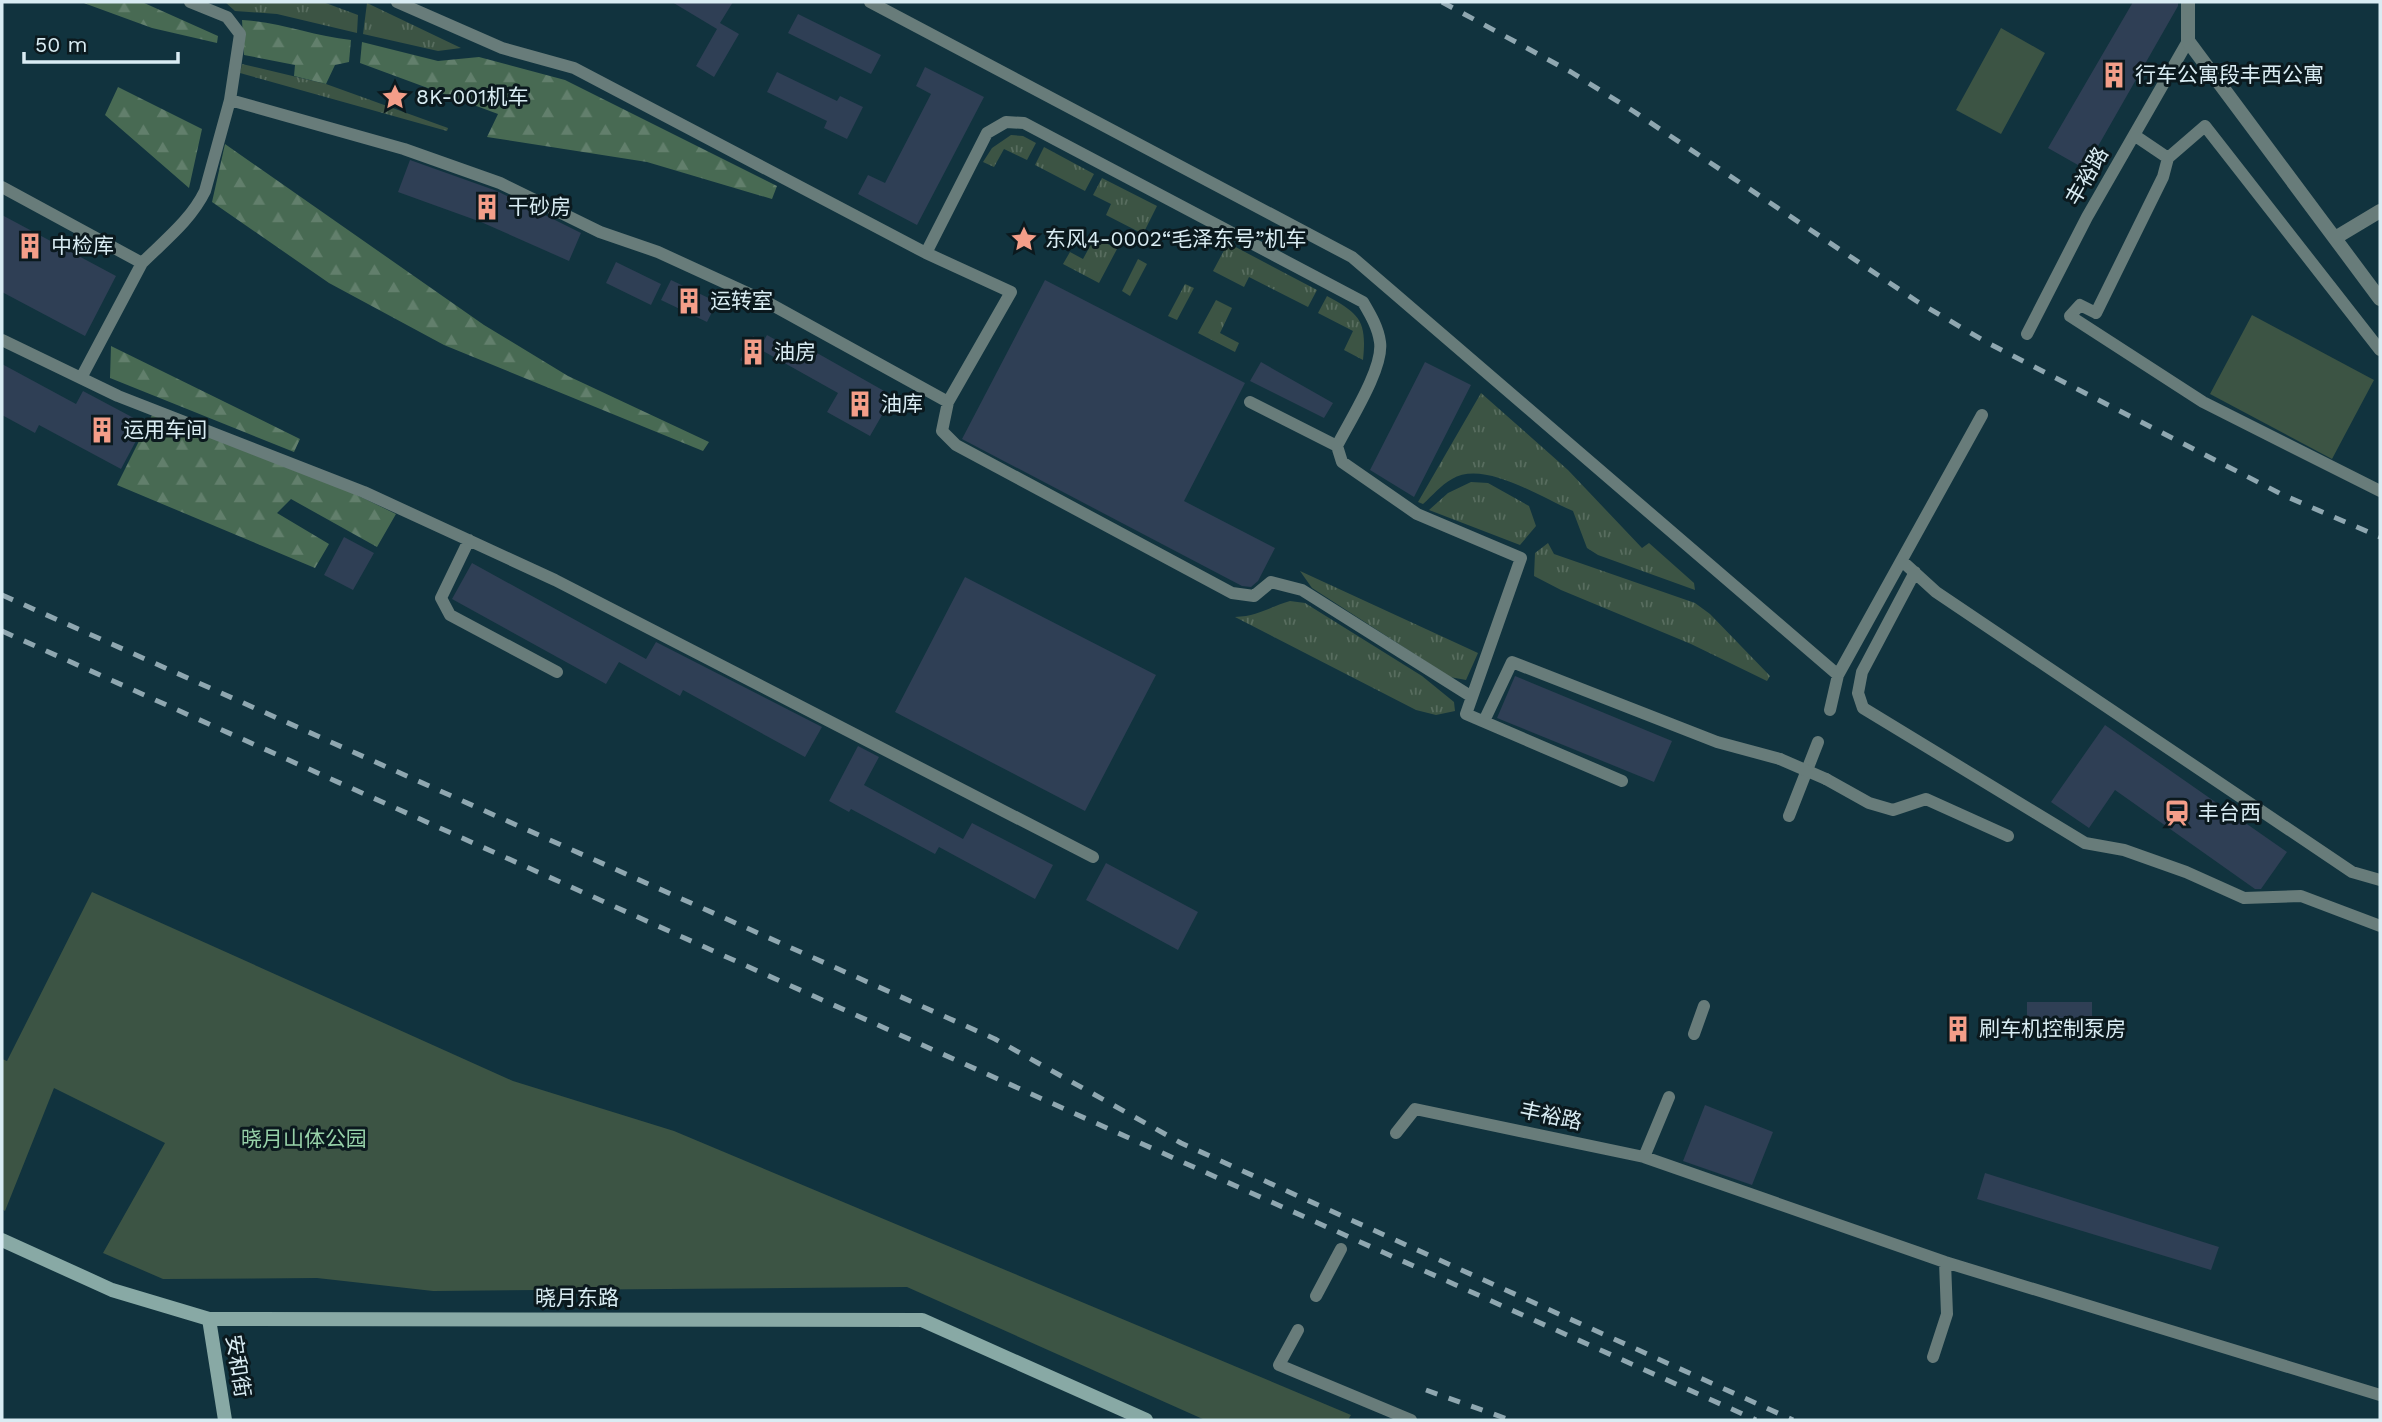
<svg xmlns="http://www.w3.org/2000/svg" width="2382" height="1422" viewBox="0 0 2382 1422" font-family="'Work Sans','Noto Sans SC',sans-serif">
  <style>
    .grass { fill: url(#grass-tufts) }
    .forest { fill: url(#forest-firs) }
    .park { fill: #3c5444 }
    .building { fill: #2f3f55 }
    .lines { fill: none; stroke-linecap: round; stroke-linejoin: round }
    .lane { stroke: #687c7a; stroke-width: 12 }
    .street { stroke: #687c7a; stroke-width: 14 }
    .secondary { stroke: #88a9a5; stroke-width: 14 }
    .rail { stroke: #8fa7b0; stroke-width: 5; stroke-dasharray: 12 12; stroke-linecap: butt }
    .lane-bridge { stroke: #687c7a; stroke-width: 12 }
    .labels { text-anchor: middle; stroke-width: 6; stroke-linejoin: round; paint-order: stroke }
    .poi-label { font-size: 21px; fill: #d9ecf3; stroke: #0b191e; text-anchor: start }
    .street-label { font-size: 21px; fill: #d9ecf3; stroke: #0b191e }
    .park-label { font-size: 21px; fill: #96d1a8; stroke: #0b191e }
  </style>
  <defs>
    <pattern id="grass-tufts" width="24" height="20" patternUnits="userSpaceOnUse" patternTransform="scale(1.75)"><rect width="24" height="20" fill="#3c5444"/><path d="M3 7l-1-3M5 7V3M7 7l1-3M15 17l-1-3M17 17v-4M19 17l1-3" fill="none" stroke="#586d5f"/></pattern>
    <pattern id="forest-firs" width="22" height="20" patternUnits="userSpaceOnUse" patternTransform="scale(1.75)"><rect width="22" height="20" fill="#486a53"/><path d="M5 1l3.5 6h-7zM16 11l3.5 6h-7z" fill="#627f6c"/></pattern>
  </defs>
  <rect width="100%" height="100%" fill="#11333e"/>
  <path class="grass" d="M 225,2 L 323,2 L 358,15 L 357,33 L 277,14 L 235,11 Z
    M 367,3 L 461,48 L 438,51 L 363,34 Z
    M 242,64 L 326,84 L 448,128 L 447,131 L 240,73 Z
    M 1011,135 L 1023,136 L 1036,143 L 1027,160 L 1004,149 L 994,167 L 983,162 L 992,148 Z
    M 1044,147 L 1094,174 L 1085,191 L 1035,165 Z
    M 1102,178 L 1157,206 L 1143,234 L 1106,215 L 1111,204 L 1093,195 Z
    M 1095,237 L 1117,249 L 1099,283 L 1063,264 L 1070,252 L 1083,259 Z
    M 1228,243 L 1317,290 L 1308,307 L 1249,277 L 1244,287 L 1213,271 Z
    M 1138,259 L 1147,264 L 1130,296 L 1122,291 Z
    M 1185,284 L 1194,288 L 1177,320 L 1168,316 Z
    M 1327,296 C 1360,314 1367,321 1363,360 L 1344,350 L 1353,331 L 1318,313 Z
    M 1216,300 L 1232,308 L 1220,333 L 1239,343 L 1235,352 L 1198,333 Z
    M 1481,393 L 1568,470 L 1642,548 L 1649,543 L 1694,583 L 1695,590 L 1598,555 L 1587,548 L 1573,511 C 1542,498 1483,459 1452,479 C 1441,485 1432,496 1423,504 L 1418,502 Z
    M 1471,482 L 1488,483 L 1529,506 L 1536,526 L 1520,545 L 1429,510 L 1448,493 Z
    M 1548,543 L 1554,554 L 1695,603 L 1710,614 L 1770,676 L 1767,681 L 1691,644 L 1561,590 L 1534,576 L 1535,553 Z
    M 1300,571 L 1478,653 L 1466,680 L 1450,677 L 1312,588 Z
    M 1290,601 L 1305,603 L 1422,676 L 1454,702 L 1455,711 L 1436,715 L 1416,710 L 1235,617 C 1259,616 1269,607 1290,601 Z"/>
  <path class="forest" d="M 81,2 L 142,2 L 218,36 L 217,43 L 152,28 Z
    M 242,20 C 279,22 313,36 351,40 L 349,62 L 335,65 L 326,84 L 294,76 L 295,65 L 244,55 Z
    M 362,42 L 438,61 L 479,57 L 565,80 L 777,186 L 772,199 L 647,162 L 487,137 L 498,114 L 360,63 Z
    M 118,87 L 202,129 L 189,188 L 105,115 Z
    M 225,144 L 484,325 L 568,376 L 709,442 L 703,451 L 444,345 L 329,283 L 212,202 Z
    M 111,346 L 300,439 L 294,452 L 110,378 Z
    M 152,415 L 291,463 L 396,514 L 377,547 L 291,499 L 277,513 L 329,544 L 315,568 L 117,485 Z"/>
  <path class="park" d="M 2001,28 L 2045,53 L 2001,134 L 1956,110 Z
    M 2252,315 L 2374,380 L 2332,459 L 2210,394 Z
    M 92,892 L 513,1081 L 674,1131 L 1351,1415 L 1348,1420 L 1205,1420 L 907,1287 L 433,1291 L 317,1278 L 163,1279 L 103,1253 L 165,1143 L 54,1088 L 5,1211 L 2,1209 L 2,1059 L 7,1061 Z"/>
  <path class="building" d="M 672,2 L 733,2 L 720,23 L 739,34 L 714,77 L 696,66 L 717,29 Z
    M 2133,2 L 2178,2 L 2178,6 L 2085,169 L 2048,148 Z
    M 798,14 L 881,55 L 871,74 L 788,33 Z
    M 925,67 L 984,97 L 917,225 L 858,194 L 868,175 L 885,183 L 931,94 L 916,86 Z
    M 777,72 L 837,101 L 840,96 L 863,107 L 847,139 L 824,128 L 827,121 L 767,92 Z
    M 410,160 L 497,191 L 581,233 L 569,261 L 481,222 L 398,192 Z
    M 2,215 L 116,276 L 85,336 L 2,292 Z
    M 616,262 L 661,284 L 651,305 L 606,283 Z
    M 671,280 L 717,302 L 707,322 L 661,300 Z
    M 1045,280 L 1245,383 L 1184,501 L 1275,548 L 1258,581 L 1251,587 L 1242,586 L 962,439 Z
    M 767,335 L 806,357 L 810,349 L 893,396 L 870,436 L 827,412 L 838,393 L 763,351 L 753,368 L 740,360 L 753,336 L 763,342 Z
    M 1261,362 L 1333,403 L 1324,418 L 1250,381 Z
    M 1425,362 L 1471,385 L 1414,497 L 1370,470 Z
    M 2,364 L 76,404 L 83,391 L 145,424 L 121,469 L 39,425 L 35,433 L 2,415 Z
    M 344,537 L 374,553 L 353,590 L 324,575 Z
    M 472,563 L 646,659 L 656,642 L 822,727 L 805,757 L 683,690 L 680,696 L 619,662 L 606,684 L 452,599 Z
    M 965,577 L 1156,675 L 1085,811 L 895,712 Z
    M 1515,676 L 1672,741 L 1654,782 L 1497,718 Z
    M 2105,725 L 2287,852 L 2261,889 L 2255,889 L 2115,790 L 2089,828 L 2051,802 Z
    M 858,746 L 879,757 L 864,785 L 963,839 L 972,823 L 1053,865 L 1035,899 L 939,847 L 935,854 L 851,809 L 849,812 L 829,801 Z
    M 1106,863 L 1198,912 L 1178,950 L 1086,900 Z
    M 2027,1002 L 2092,1002 L 2092,1022 L 2027,1023 Z
    M 1705,1105 L 1773,1132 L 1752,1185 L 1683,1161 Z
    M 1985,1173 L 2219,1247 L 2211,1270 L 1977,1199 Z"/>
  <g class="lines">
    <path class="lane" d="M 397,2 L 502,48 L 574,68 L 926,253 L 987,133 L 1006,122 L 1024,123 L 1363,302 C 1370,314 1378,327 1380,342 C 1384,368 1349,422 1337,446 L 1342,462 L 1417,514 L 1521,558 L 1466,714 L 1622,781
      M 870,2 L 1352,257 L 1838,675
      M 230,100 L 404,149 L 500,183 L 600,232 L 658,252 L 765,301 L 948,402
      M 2134,135 L 2168,158
      M 2,187 L 142,263 C 164,241 191,220 205,191 L 230,100 L 240,34 L 227,17 L 190,2
      M 926,253 L 1011,292 L 948,402 L 942,431 L 956,445 L 1232,593 L 1254,596 L 1271,582 L 1302,590 L 1472,697
      M 2027,334 L 2087,217 L 2188,41
      M 2,340 L 118,396 L 364,492 L 555,580 L 1093,857
      M 2380,350 L 2205,126 L 2168,158 L 2163,177 L 2096,313 L 2080,305 L 2070,316 L 2203,402 L 2380,491
      M 81,378 L 142,263
      M 1250,402 L 1337,446
      M 469,540 L 441,598 L 450,615 L 557,672
      M 1902,561 L 1936,592 L 2352,872 L 2380,880
      M 1915,572 L 1862,672 L 1858,693 L 1863,708 L 2085,843 L 2124,850 L 2186,872 L 2244,898 L 2301,896 L 2380,926
      M 1830,710 L 1838,675 L 1982,415
      M 1484,721 L 1512,662 L 1717,742 L 1780,759
      M 1826,779 L 1869,803 L 1893,810 L 1926,799 L 2008,836
      M 1789,816 L 1818,742
      M 1694,1034 L 1704,1006
      M 1396,1133 L 1415,1109 L 1644,1157 L 1669,1097
      M 1644,1157 L 1945,1262 L 2380,1395
      M 1316,1296 L 1341,1249
      M 1298,1330 L 1279,1365 L 1411,1420
      M 1933,1357 L 1947,1314 L 1945,1262"/>
    <path class="street" d="M 2188,2 L 2188,41 L 2380,299
      M 2335,238 L 2380,211"/>
    <path class="secondary" d="M 2,1240 L 112,1290 L 209,1319 L 922,1320 L 1146,1420
      M 209,1319 L 225,1420"/>
    <path class="rail" d="M 1442,2 L 1571,72 L 1633,111 L 1918,302 L 1986,342 L 2283,495 L 2380,537
      M 2,595 L 995,1039 L 1181,1143 L 1793,1420
      M 2,631 L 1756,1420
      M 1426,1390 L 1510,1420"/>
    <path class="lane-bridge" d="M 1780,759 L 1826,779"/>
  </g>
  <defs>
    <g id="building-bare" transform="scale(2.1)"><path d="M-4-6H4V6H1V3H-1V6H-4ZM-2.5-4.3h1.7v1.8h-1.7ZM.8-4.3h1.7v1.8H.8ZM-2.5-1h1.7V.8h-1.7ZM.8-1h1.7V.8H.8Z" fill="#f49e89" stroke="#0b191e" stroke-width="2.5" paint-order="stroke"/></g>
    <g id="sight-bare" transform="scale(2.1)"><path d="M0-6L1.8-2.2L6-1.7L2.9 1.2L3.7 5.4L0 3.3L-3.7 5.4L-2.9 1.2L-6-1.7L-1.8-2.2Z" fill="#f49e89" stroke="#0b191e" stroke-width="2.5" paint-order="stroke"/></g>
    <g id="station-bare" transform="scale(2.1)"><path d="M-3-6H3Q5-6 5-4V2Q5 4 3 4L4.5 6H3L1.5 4h-3L-3 6H-4.5L-3 4Q-5 4-5 2V-4Q-5-6-3-6ZM-3.5-4v3h7v-3ZM-3.5 1v1.5H-2V1ZM2 1v1.5H3.5V1Z" fill="#f49e89" stroke="#0b191e" stroke-width="2.5" paint-order="stroke"/></g>
  </defs>
  <g fill-rule="evenodd">
    <use href="#building-bare" x="2114" y="75"/>
    <use href="#sight-bare" x="395" y="97"/>
    <use href="#building-bare" x="487" y="207"/>
    <use href="#sight-bare" x="1024" y="239"/>
    <use href="#building-bare" x="30" y="246"/>
    <use href="#building-bare" x="689" y="301"/>
    <use href="#building-bare" x="753" y="352"/>
    <use href="#building-bare" x="860" y="404"/>
    <use href="#building-bare" x="102" y="430"/>
    <use href="#station-bare" x="2177" y="813"/>
    <use href="#building-bare" x="1958" y="1029"/>
  </g>
  <g class="labels">
    <g class="poi-label">
      <text x="2135" y="82">行车公寓段丰西公寓</text>
      <text x="416" y="104">8K-001机车</text>
      <text x="508" y="214">干砂房</text>
      <text x="1045" y="246">东风4-0002“毛泽东号”机车</text>
      <text x="51" y="253">中检库</text>
      <text x="710" y="308">运转室</text>
      <text x="774" y="359">油房</text>
      <text x="881" y="411">油库</text>
      <text x="123" y="437">运用车间</text>
      <text x="2198" y="820">丰台西</text>
      <text x="1979" y="1036">刷车机控制泵房</text>
    </g>
    <g class="street-label">
      <text transform="translate(2087 176) rotate(-60)" y="7">丰裕路</text>
      <text transform="translate(1551 1116) rotate(12)" y="7">丰裕路</text>
      <text x="577" y="1305">晓月东路</text>
      <text transform="translate(238 1366) rotate(81)" y="7">安和街</text>
    </g>
    <g class="park-label">
      <text x="304" y="1146">晓月山体公园</text>
    </g>
  </g>
  <rect width="2382" height="1422" fill="none" stroke="#d9ecf3" stroke-width="7"/>
  <path d="M24 52v10h154v-10" fill="none" stroke="#d9ecf3" stroke-width="3.5"/>
  <text x="35" y="52" font-size="21" fill="#d9ecf3" stroke="#0b191e" stroke-width="5" paint-order="stroke">50 m</text>
</svg>
